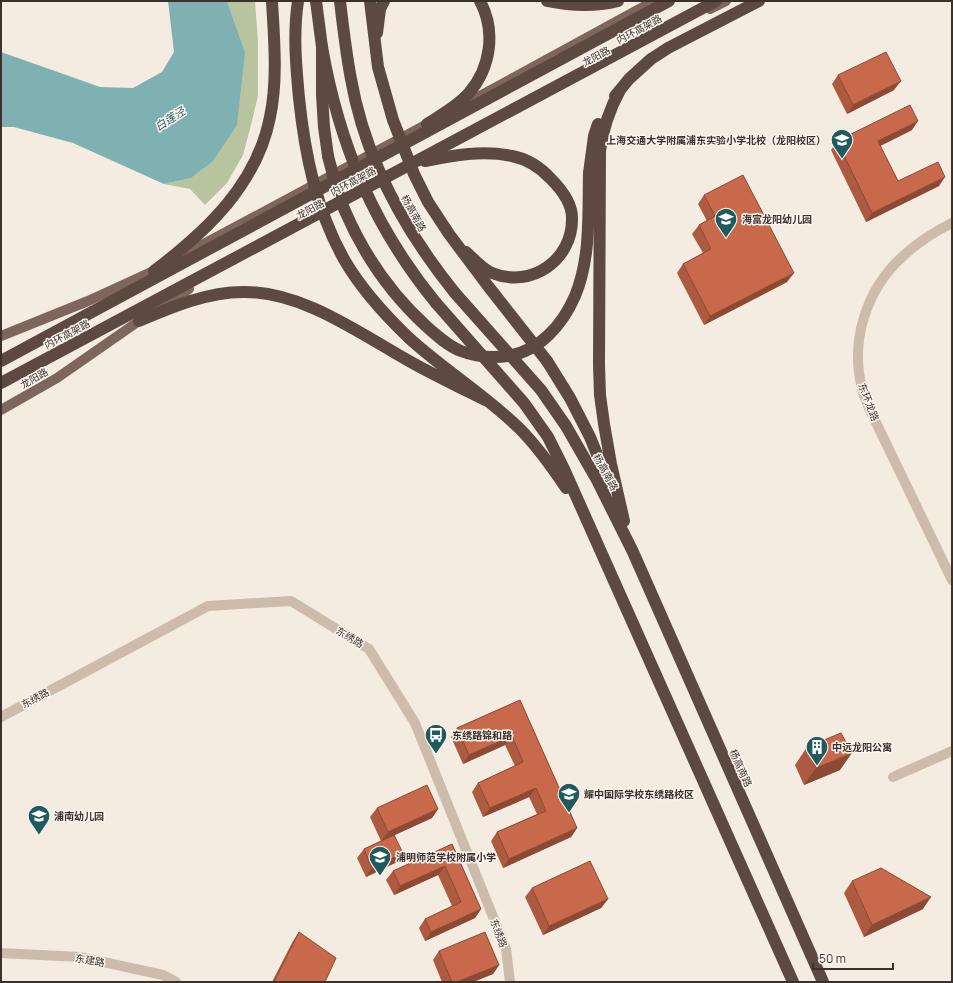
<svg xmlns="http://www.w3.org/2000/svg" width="953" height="983" viewBox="0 0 953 983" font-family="Manrope,'Noto Sans SC',sans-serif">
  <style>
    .green { fill: #b8c4a0 }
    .water { fill: #7fb0b2 }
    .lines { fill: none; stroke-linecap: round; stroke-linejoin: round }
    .minor { stroke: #cdbbac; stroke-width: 10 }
    .major { stroke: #7d675c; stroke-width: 10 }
    .highway { stroke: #5c4a42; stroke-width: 12 }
    .highway-bridge { stroke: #5c4a42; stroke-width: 12 }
    .wall { fill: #ac5a40 }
    .shaded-wall { fill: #8c4a34 }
    .building { fill: #c8694b; stroke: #8c4a34 }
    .labels { text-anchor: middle; stroke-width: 3; stroke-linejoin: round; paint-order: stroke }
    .street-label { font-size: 10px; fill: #3b302b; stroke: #fbf5ee }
    .poi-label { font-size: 10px; font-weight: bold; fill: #3b302b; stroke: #fbf5ee; text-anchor: start }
    .water-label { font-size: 11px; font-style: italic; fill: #1f5a5e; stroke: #fbf5ee }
  </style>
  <rect width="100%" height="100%" fill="#f4ebe1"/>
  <path class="green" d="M 227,1 L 255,1 L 258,42 L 258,96 L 251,125 L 243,155 L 227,183 L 205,205 L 190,189 L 164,184 L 191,178 L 213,160 L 245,52 Z"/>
  <path class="water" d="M 168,1 L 227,1 L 245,52 L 237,125 L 213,161 L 191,178 L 164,184 L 73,143 L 14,127 L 1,127 L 1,52 L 100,87 L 133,88 L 162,72 L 174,52 Z"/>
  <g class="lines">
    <path class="minor" d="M 952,223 C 934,232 917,243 902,257 C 866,290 850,341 862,388 C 863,395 867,401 869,408 L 952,580
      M 1,717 L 208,606 L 291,601 L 369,649 L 415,723 L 506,949 L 510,982
      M 893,777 L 952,751
      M 1,953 L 80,957 L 163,975 L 176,982"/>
    <path class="major" d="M 710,9 L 726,1
      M 458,108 L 654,1
      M 174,260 L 433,121
      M 1,336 L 88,301 L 160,268
      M 1,410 L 57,378 L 139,321 L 189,289"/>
    <path class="highway" d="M 316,1 L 322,47 L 322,95 L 324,127 L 328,156
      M 547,1 C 571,6 595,7 618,1
      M 377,33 L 380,9 L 384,1
      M 620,90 C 609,110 603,128 600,151 L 599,365 L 600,395 L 604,424 L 611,464 L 624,521
      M 615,96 L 629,79 L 651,59 L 668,48 L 759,1
      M 427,124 C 441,115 458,106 469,93 C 491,67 496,31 480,1
      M 425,161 C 454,155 483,150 512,156 C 527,159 541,168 551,179 C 561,189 572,204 572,218 C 573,260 531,289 492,273 C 482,269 474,259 466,252
      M 589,173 L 594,136 L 598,124
      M 154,271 C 207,231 257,184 270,117 C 278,79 274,39 272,1
      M 455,293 L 541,390 L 566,426 L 597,480 L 633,552 L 823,982
      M 436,303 L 524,403 L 548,437 L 564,469 L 793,982
      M 139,321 C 172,307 207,292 243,292 C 302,291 359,333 409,361 C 434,375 459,387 485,400
      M 409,338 C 444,370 485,395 519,428 C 537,446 552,467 566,488
      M 547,361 L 570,398 L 590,437 L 609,484"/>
    <path class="highway-bridge" d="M 298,1 C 293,34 296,65 299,98 C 305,155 316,210 345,261 C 362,290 385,315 409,338
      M 340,1 C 343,27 346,53 351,79 C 365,159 405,231 455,293
      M 370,1 L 378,67 L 393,120 L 414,174 L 428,202 L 449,234 L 488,286 L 547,361
      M 322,47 C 339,144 373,226 436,303
      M 328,156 C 333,175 337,193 345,211 C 364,255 391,294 426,326 C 436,335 448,346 461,351 C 476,357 492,358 508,356 C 540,351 563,324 575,296 C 591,258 588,213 589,173
      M 1,361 L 669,1
      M 1,383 L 716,1"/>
  </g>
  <path class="wall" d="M 838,75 L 894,90 L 847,114 L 832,84 Z
    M 912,130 L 880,146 L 898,181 L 939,186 L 866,222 L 831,150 L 837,141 Z
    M 704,195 L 787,282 L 704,325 L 677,273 L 683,264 L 703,253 L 692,234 L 699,225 L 707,221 L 698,204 Z
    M 520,700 L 577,828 L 571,837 L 503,868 L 491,841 L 497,832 L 537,814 L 529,797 L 483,817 L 472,792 L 478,783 L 515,766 L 505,745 L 463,764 L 451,737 L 457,728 Z
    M 807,747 L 840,770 L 804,785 L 795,765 Z
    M 377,808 L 438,809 L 432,818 L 395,835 L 397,862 L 366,877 L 357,858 L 364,849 L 381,841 L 370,817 Z
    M 452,844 L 481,909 L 475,918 L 425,941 L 419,928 L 425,919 L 452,906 L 438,875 L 394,895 L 386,880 L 393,871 Z
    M 852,881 L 923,909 L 864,937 L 844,893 Z
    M 532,888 L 608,899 L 601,908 L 543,935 L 525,897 Z
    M 299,932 L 325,982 L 272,982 L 293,941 Z
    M 439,951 L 499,965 L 493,974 L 473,982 L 442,982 L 433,960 Z"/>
  <path class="shaded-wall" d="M 901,81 L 894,90 L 847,114 L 853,105 Z
    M 918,121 L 912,130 L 872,150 L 878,141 Z
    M 945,177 L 939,186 L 866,222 L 872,213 Z
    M 794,273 L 787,282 L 704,325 L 710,316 Z
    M 512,736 L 505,745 L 463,764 L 469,755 Z
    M 852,753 L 840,770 L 804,785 L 816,768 Z
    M 536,788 L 529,797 L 483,817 L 490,808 Z
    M 438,809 L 432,818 L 381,841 L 388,832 Z
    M 577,828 L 571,837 L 503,868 L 509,859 Z
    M 403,853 L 397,862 L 366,877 L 372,868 Z
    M 445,866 L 438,875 L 394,895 L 400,886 Z
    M 931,897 L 923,909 L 864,937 L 872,925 Z
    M 608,899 L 601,908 L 543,935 L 549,926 Z
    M 481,909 L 475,918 L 425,941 L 431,932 Z
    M 499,965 L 493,974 L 473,982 L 457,982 Z"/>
  <path class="building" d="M 886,52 L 901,81 L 853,105 L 838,75 Z
    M 910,105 L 918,121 L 878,141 L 898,181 L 938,162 L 945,177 L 872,213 L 837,141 Z
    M 743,175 L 794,273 L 710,316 L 683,264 L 711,249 L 699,225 L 715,216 L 704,195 Z
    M 520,700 L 577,828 L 509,859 L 497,832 L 546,811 L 536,788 L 490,808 L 478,783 L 523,762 L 512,736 L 469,755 L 457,728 Z
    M 841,733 L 852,753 L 816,768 L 807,747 Z
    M 427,785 L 438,809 L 388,832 L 377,808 Z
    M 394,835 L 403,853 L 372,868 L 364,849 Z
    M 452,844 L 481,909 L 431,932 L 425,919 L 461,902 L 445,866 L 400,886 L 393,871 Z
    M 590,861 L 608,899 L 549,926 L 532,888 Z
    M 881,868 L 931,897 L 872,925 L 852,881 Z
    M 299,932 L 336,958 L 325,982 L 274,982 Z
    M 485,932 L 499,965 L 457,982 L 452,982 L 439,951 Z"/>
  <defs>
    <g id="school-pin" transform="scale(1.15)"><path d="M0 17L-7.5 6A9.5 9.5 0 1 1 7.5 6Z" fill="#1f5a5e" stroke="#fbf5ee"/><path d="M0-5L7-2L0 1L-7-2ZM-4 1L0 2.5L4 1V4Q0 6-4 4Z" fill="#fff"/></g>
    <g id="bus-pin" transform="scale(1.15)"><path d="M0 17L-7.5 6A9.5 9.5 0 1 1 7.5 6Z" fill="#1f5a5e" stroke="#fbf5ee"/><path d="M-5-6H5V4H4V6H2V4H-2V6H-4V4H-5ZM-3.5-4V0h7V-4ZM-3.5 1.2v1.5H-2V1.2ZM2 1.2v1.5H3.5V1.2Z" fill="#fff"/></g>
    <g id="building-pin" transform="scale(1.15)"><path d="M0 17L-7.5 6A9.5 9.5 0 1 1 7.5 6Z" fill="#1f5a5e" stroke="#fbf5ee"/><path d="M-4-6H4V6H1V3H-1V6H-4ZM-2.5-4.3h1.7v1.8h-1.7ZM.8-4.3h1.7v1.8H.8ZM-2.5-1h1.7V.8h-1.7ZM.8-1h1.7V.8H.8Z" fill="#fff"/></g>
  </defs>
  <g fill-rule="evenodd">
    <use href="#school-pin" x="842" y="140"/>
    <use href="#school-pin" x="726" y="219"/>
    <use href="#bus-pin" x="436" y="735"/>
    <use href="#building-pin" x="817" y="747"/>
    <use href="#school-pin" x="569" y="794"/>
    <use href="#school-pin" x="39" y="816"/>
    <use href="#school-pin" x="380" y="857"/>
  </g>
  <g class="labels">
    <g class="street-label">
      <text transform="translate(639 29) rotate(-28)" y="4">内环高架路</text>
      <text transform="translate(596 56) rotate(-28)" y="4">龙阳路</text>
      <text transform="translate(353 181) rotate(-28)" y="4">内环高架路</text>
      <text transform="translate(310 209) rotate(-28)" y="4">龙阳路</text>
      <text transform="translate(414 213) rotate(61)" y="4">杨高南路</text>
      <text transform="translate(67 334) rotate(-28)" y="4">内环高架路</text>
      <text transform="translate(34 378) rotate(-30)" y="4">龙阳路</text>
      <text transform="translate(869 402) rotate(69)" y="4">东环龙路</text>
      <text transform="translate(606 472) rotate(61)" y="4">杨高南路</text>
      <text transform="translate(350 637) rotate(31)" y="4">东绣路</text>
      <text transform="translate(35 698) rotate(-28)" y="4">东绣路</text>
      <text transform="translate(741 768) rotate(66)" y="4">杨高南路</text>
      <text transform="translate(499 933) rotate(69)" y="4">东绣路</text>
      <text transform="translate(90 960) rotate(10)" y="4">东建路</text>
    </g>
    <g class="poi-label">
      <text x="826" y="144" text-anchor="end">上海交通大学附属浦东实验小学北校（龙阳校区）</text>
      <text x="742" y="223">海富龙阳幼儿园</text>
      <text x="452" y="739">东绣路锦和路</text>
      <text x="832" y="751">中远龙阳公寓</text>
      <text x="584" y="798">耀中国际学校东绣路校区</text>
      <text x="54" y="820">浦南幼儿园</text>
      <text x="396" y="861">浦明师范学校附属小学</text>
    </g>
    <g class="water-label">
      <text transform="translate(170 119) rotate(-33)" y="4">白莲泾</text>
    </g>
  </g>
  <rect width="953" height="983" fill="none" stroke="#3b302b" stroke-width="4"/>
  <path d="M813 963v6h80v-6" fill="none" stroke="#3b302b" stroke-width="2"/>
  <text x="819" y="963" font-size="12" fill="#3b302b" stroke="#fbf5ee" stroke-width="3" paint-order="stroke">50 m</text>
</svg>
